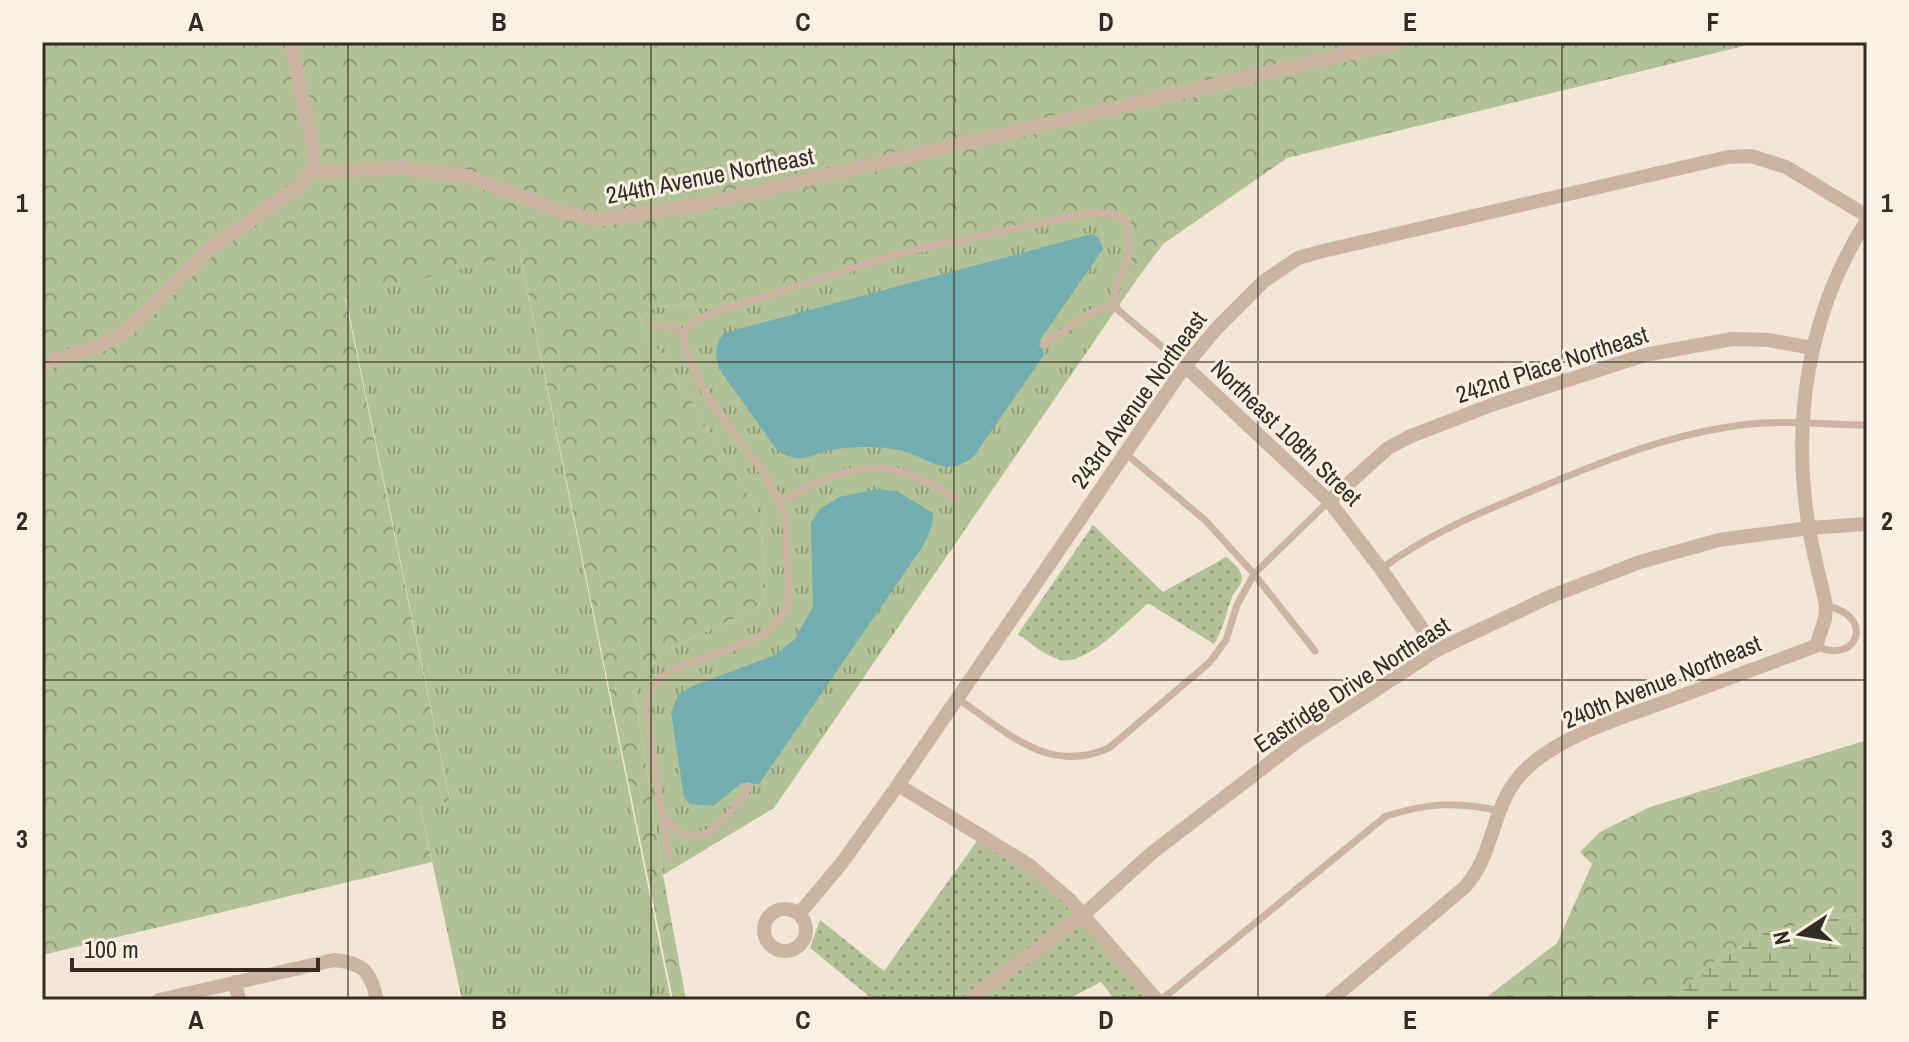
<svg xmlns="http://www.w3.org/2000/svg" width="1909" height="1042" viewBox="0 0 1909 1042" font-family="'Archivo Narrow',sans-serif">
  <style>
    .grass { fill: url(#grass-tufts) }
    .forest { fill: url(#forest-crowns) }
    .wetland { fill: url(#wetland-marsh) }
    .park { fill: url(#park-dots) }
    .water { fill: #73aeb1 }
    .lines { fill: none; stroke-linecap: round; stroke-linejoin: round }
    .lane { stroke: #cbb5a2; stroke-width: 7 }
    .street { stroke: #cbb5a2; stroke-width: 14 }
    .grid { fill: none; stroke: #352a25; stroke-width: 2; stroke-opacity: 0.55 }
    .labels { text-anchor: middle; stroke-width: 6; stroke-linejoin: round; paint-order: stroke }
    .street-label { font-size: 24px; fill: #352a25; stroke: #faf0e3 }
    .neatline { fill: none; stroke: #352a25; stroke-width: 3 }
    .grid-label { font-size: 26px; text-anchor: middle; font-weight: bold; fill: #352a25 }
  </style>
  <defs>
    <pattern id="grass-tufts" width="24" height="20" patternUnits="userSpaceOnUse" patternTransform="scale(2)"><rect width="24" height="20" fill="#b3c296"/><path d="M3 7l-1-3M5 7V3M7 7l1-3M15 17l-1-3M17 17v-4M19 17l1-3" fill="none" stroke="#929e7a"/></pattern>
    <pattern id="forest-crowns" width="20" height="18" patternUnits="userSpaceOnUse" patternTransform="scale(2)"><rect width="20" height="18" fill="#b3c296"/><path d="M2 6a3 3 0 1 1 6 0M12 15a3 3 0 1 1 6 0" fill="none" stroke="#929e7a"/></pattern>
    <pattern id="wetland-marsh" width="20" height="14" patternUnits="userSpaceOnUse" patternTransform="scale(2)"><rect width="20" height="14" fill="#b3c296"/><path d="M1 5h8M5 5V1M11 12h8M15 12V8" fill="none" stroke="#929e7a"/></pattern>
    <pattern id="park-dots" width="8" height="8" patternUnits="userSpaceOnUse" patternTransform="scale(2)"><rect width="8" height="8" fill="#b3c296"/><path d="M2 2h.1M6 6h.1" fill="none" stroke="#929e7a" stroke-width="1.8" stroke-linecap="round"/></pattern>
  </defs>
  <rect width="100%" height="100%" fill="#f3e6d6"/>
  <path class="grass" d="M 327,207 L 520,254 L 671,1000 L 462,1000 L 420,805 L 450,800 Z
    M 1080,215 L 1120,215 L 1129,231 L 1123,268 L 1137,279 L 774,808 L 663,875 L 635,695 L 645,670 L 670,648 L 756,609 L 766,594 L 761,517 L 663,354 C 646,341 639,338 642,315 L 655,307 L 689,305 L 720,310 L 901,253 Z"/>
  <path class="forest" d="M 42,42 L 1760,42 L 1287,158 L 1163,244 L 1137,279 L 1123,268 L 1128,257 L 1127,220 L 1101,212 L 901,253 L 720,310 L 689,305 L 655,307 L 642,315 C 639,338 646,340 663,354 L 761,517 L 766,594 L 756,609 L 670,648 L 645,670 L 635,695 L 663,875 L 686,1000 L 673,1000 L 520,254 L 345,298 L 450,801 L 420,806 L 432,862 L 42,955 Z
    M 1867,740 L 1867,912 L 1767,931 L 1707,966 L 1674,1000 L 1483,1000 L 1557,943 L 1592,864 L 1580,852 L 1600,832 L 1650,807 Z"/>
  <path class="wetland" d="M 1867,912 L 1867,1000 L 1674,1000 L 1707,966 L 1767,931 Z"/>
  <path class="park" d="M 1093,525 L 1163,592 L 1226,557 C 1232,562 1242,569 1242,578 C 1242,584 1236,590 1233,595 C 1226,611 1224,629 1214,644 L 1148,603 C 1130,619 1086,666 1061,660 C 1045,656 1031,643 1018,634 Z
    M 982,834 L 1029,865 L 1156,1000 L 1115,1000 L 1101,982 L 1066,1000 L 868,1000 L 870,997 L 810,948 L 820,920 L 884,971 Z"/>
  <path class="water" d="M 1092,234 L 1098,237 L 1103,249 L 1040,340 L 1044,355 L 974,456 C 943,482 926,453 893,449 C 875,446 854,447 836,449 C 809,452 806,468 777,450 L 719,369 C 715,354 714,346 724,333 Z
    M 878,489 L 897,491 L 933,513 L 932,526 L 923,546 L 759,784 L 742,783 L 713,806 L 690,804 L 684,797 L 671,713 L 678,695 L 690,687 L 775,655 L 794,640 L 813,607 L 811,523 L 820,509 L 839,497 Z"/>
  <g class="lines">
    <path class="lane" d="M 653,325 L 671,327 L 683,332
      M 1043,345 L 1090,313 L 1115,303
      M 1125,453 L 1205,520 L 1254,574 L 1315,651
      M 779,503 C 820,479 865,456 913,476 C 928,482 943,491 957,499
      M 1381,569 C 1428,534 1479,513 1532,491 C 1605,460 1683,428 1764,423 C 1798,421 1833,425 1867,425
      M 1816,646 C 1858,666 1876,615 1826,606
      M 958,699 C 1008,732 1047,775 1109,748 L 1210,662 L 1226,640 L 1237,605 L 1254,574 L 1329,501
      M 665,818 C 698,861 730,817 749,786
      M 669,858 C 665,830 643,713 649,695 C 666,648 773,659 787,604 C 791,590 788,575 787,561 C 786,546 789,528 784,513 C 769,469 724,426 701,385 C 693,371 689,355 683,340 C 684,324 696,320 709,314 L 901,253 L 1080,215 C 1096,213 1113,210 1127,220 C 1129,232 1131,248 1127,260 C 1122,277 1110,292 1118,310 L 1185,366
      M 1161,1000 L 1386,816 C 1429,803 1456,801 1500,811"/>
    <path class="street" d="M 291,42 L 314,153 L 313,169
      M 42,364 L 104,344 L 129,329 L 212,247 L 300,186 L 313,169 L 329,172 L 400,168 L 466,176 L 563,212 L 597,220 L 695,206 L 1400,42
      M 1185,366 L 1329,501 L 1381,569 L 1437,650
      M 1329,501 L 1388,448 L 1411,436 L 1494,404 L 1645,355 L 1732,339 L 1769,340 L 1812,348
      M 898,785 L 1029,865 L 1070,900 L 1157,1000
      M764 930a21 21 0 1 1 42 0a21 21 0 1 1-42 0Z
      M 799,914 L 841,864 L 898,785 L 1185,366 L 1216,329 L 1264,281 L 1298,258 L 1323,251 L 1728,157 L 1751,156 L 1786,167 L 1867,216
      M 235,982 L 239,1000
      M 159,1000 L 334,960 C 364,963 371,972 377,1000
      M 969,1000 L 1083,915 L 1153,852 L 1298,741 L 1437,650 L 1549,597 L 1640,562 L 1719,540 L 1809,528 L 1867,524
      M 1331,1000 L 1465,887 C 1494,854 1491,812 1517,779 C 1550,737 1625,717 1673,699 C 1721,681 1768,664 1816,646 L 1825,619 L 1826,606 C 1821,580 1813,554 1809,528 C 1791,421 1808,312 1867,220"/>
  </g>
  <path class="grid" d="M 348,42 L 348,1000M 651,42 L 651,1000M 954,42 L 954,1000M 1258,42 L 1258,1000M 1562,42 L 1562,1000M 42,362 L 1867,362M 42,680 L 1867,680"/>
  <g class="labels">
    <g class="street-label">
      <text transform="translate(710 176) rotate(-11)" y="8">244th Avenue Northeast</text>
      <text transform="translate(1552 365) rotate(-18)" y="8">242nd Place Northeast</text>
      <text transform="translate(1139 400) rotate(-54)" y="8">243rd Avenue Northeast</text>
      <text transform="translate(1286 433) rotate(44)" y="8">Northeast 108th Street</text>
      <text transform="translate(1662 682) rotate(-22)" y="8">240th Avenue Northeast</text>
      <text transform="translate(1352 685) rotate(-33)" y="8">Eastridge Drive Northeast</text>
    </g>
  </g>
  <rect width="1909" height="1042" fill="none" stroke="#faf0e3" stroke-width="88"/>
  <g transform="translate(1801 934) rotate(258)" stroke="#faf0e3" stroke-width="6" paint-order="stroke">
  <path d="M0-6L14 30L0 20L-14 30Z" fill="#352a25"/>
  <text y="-12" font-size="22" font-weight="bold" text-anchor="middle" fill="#352a25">N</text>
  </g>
  <path d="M72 958v12h246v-12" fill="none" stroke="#352a25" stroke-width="4"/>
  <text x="84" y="958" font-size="24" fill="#352a25" stroke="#faf0e3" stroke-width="6" paint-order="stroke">100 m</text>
  <rect x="44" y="44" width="1821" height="954" class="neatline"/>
  <g class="grid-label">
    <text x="196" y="31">A</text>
    <text x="499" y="31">B</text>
    <text x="803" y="31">C</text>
    <text x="1106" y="31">D</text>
    <text x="1410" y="31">E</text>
    <text x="1713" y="31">F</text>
    <text x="22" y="212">1</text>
    <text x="1887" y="212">1</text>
    <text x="22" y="530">2</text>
    <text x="1887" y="530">2</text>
    <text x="22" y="848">3</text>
    <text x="1887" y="848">3</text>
    <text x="196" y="1029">A</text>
    <text x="499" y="1029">B</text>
    <text x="803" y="1029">C</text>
    <text x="1106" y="1029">D</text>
    <text x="1410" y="1029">E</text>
    <text x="1713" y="1029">F</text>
  </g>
</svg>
